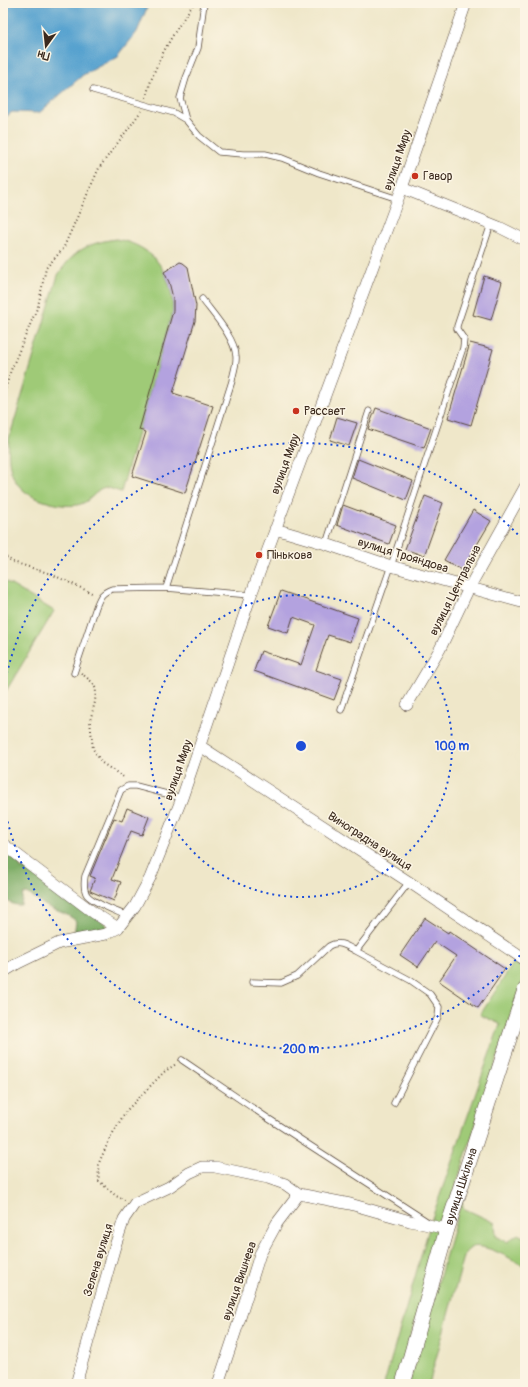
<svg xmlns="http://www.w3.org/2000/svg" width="528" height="1387" viewBox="0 0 528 1387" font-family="Pangolin,sans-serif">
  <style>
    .green { fill: #9fca77; stroke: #6d7a4a }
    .forest { fill: #7fae68; stroke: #5d6c43 }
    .water { fill: #57a2cf; stroke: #496676 }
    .building { fill: #b3a2df }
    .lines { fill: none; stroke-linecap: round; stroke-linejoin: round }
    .lane-casing { stroke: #564638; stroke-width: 7 }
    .street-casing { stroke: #564638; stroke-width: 12 }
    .secondary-casing { stroke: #564638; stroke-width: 16 }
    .path { stroke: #564638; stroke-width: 2; stroke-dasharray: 1 3; stroke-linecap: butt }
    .lane { stroke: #fff; stroke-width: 5.5 }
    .street { stroke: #fff; stroke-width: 11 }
    .secondary { stroke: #fff; stroke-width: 15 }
    .ring { fill: none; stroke: #1d4ed8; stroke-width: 2; stroke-dasharray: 2 4 }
    .poi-dot { fill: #c8321e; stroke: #fcf5e5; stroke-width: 1.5 }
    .labels { text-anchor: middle; stroke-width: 3; stroke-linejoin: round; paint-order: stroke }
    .street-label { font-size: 12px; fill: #3b2a1e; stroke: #fcf5e5 }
    .poi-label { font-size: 12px; fill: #3b2a1e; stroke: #fcf5e5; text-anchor: start }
    .centre { fill: #1d4ed8; stroke: #fcf5e5; stroke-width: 2 }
    .ring-label { font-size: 12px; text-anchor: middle; font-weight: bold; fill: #1d4ed8; stroke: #fcf5e5; stroke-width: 3; stroke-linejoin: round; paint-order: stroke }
  </style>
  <rect width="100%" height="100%" fill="#fcf5e5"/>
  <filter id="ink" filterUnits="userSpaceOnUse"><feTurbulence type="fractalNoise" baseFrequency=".025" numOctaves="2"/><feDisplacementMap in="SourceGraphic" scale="8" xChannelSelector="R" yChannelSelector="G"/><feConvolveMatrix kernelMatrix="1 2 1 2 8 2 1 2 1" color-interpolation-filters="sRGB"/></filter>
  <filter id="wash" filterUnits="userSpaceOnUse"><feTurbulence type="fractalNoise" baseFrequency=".012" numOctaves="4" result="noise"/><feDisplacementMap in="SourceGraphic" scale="16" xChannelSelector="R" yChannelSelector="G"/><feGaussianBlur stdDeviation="0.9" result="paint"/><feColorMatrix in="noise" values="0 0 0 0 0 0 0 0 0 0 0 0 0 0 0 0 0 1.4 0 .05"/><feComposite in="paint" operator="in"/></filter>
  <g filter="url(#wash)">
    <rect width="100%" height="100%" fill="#efe7c9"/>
    <path class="green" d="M 116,239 C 155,246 172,273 173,311 L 121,492 C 117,491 111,488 106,488 C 96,489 91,501 81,504 C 71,507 60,505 51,503 C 15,494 6,474 9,439 L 58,275 C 74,250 88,243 116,239 Z
      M 3,580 L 54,611 L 3,696 Z
      M 516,959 L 525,968 L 525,974 L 440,1234 L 397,1384 L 384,1384 L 432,1218 L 500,1024 L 480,1015 Z
      M 462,1199 L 463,1208 L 495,1223 L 496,1236 L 507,1242 L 518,1234 L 525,1238 L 525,1266 C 513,1260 485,1243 472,1247 C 470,1248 467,1251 465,1253 L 429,1384 L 409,1384 Z"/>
    <path class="forest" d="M 3,847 L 19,863 L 21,869 L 26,865 L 107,925 L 107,929 L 74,935 L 76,921 C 67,913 58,912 48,907 C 40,903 34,896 26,893 L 23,894 L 21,905 C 13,906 9,901 3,899 Z"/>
    <path class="water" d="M 3,3 L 149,3 L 137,32 L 118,56 L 83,75 L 39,113 L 12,112 L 3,119 Z"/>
    <g id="blocks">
      <path class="building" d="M 180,262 L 183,263 L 188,267 L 196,306 L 195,321 L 173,393 L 213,406 L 185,493 L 132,476 L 146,432 L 139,430 L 173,311 L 173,298 L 169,282 L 164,272 Z
        M 484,276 L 502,282 L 491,320 L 473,315 Z
        M 470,343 L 493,349 L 471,425 L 448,418 Z
        M 376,408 L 431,428 L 424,448 L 368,429 Z
        M 337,417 L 357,423 L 349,446 L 330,440 Z
        M 358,459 L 413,481 L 406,500 L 352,478 Z
        M 425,496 L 443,503 L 424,556 L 405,549 Z
        M 343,505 L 396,525 L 389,544 L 337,525 Z
        M 473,510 L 491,521 L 462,570 L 444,560 Z
        M 281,591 L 358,618 L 350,642 L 328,635 L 316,670 L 342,679 L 334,700 L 254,671 L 261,651 L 301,665 L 315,625 L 293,617 L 288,633 L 268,626 Z
        M 127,808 L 149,817 L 142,835 L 131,831 L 112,879 L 121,882 L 114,901 L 90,891 L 95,878 L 90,876 L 114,818 L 122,821 Z
        M 425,918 L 448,933 L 449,931 L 505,969 L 478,1008 L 439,981 L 456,956 L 435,942 L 418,967 L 400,955 Z"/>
    </g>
  </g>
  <g filter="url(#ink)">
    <use href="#blocks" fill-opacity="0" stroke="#564638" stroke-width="1"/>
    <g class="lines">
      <g class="lane-casing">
        <path id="lane" d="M 93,90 L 174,113 L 186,120 L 199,136 L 219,152 L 243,154 L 265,154 L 282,158 L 319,173 L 398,199
          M 186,120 L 180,98 L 186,78 L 198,48 L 204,3
          M 326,544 L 369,411
          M 166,588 L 232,381 C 233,373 237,364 236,356 C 235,338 213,314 202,299
          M 74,673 L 96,607 C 100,597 101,593 112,589 L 166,588 L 251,595
          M 341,710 L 391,566 L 463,348 L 464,339 L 457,329 L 457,326 L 491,224
          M 127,916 C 116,911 95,904 87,895 C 83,889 84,882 85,876 L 121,790 L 128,786 L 136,786 L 182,798
          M 356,951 L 410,980 L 430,994 L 439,1007 L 438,1017 L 394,1103
          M 252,982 L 281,983 L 297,976 L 329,946 C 339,940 347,946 356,951 L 409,882
          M 182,1060 L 266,1117 L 428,1222"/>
      </g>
      <g class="street-casing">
        <path id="street" d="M 402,188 L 499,227 L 525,240
          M 275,529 L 326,544 L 391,566 L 525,603
          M 407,705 L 440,649 L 469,588 L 525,487
          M 200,746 L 409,882 L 525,960
          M 3,844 L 94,913 L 118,928 L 135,906 L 150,878 L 182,798 L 251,595 L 402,188 L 466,3
          M 3,972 L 18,963 L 59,943 L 106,934 L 118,928
          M 76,1384 L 115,1246 L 124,1219 L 135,1203 L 169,1187 L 189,1173 L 202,1167 L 215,1167 L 268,1178 L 285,1184 L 299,1194 L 350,1204 L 410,1221 L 447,1229
          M 218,1384 L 238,1324 L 260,1254 L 277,1223 L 299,1194"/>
      </g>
      <g class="secondary-casing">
        <g id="secondary">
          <path id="s1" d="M 403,1384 L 447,1229 L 525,990"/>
        </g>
      </g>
      <path class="path" d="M 146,98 C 154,63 174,32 194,3
        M 3,396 L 11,370 L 38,306 L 46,268 L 63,249 L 99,168 L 134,121 L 141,111
        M 3,555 L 13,562 L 51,574 L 94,594
        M 81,673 L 92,682 L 96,689 L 95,702 L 90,721 L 93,749 L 102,763 L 125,778
        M 125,1200 L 116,1196 L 99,1181 L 98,1165 L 110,1138 L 126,1111 L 164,1072 L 176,1064"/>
      <use href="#lane" class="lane"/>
      <use href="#street" class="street"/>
      <use href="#secondary" class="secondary"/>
    </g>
  </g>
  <g class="ring">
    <circle cx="301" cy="746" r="151"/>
    <path d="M524 951A303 303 0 0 1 3 801M3 691A303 303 0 0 1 524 541"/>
  </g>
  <g class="poi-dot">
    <circle cx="415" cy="176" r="4"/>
    <circle cx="296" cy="411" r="4"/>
    <circle cx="259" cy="555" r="4"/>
  </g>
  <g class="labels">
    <g class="street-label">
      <text transform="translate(397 160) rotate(-71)" y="4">вулиця Миру</text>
      <text transform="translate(285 464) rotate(-70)" y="4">вулиця Миру</text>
      <text transform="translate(403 555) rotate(17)" y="4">вулиця Трояндова</text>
      <text transform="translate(455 590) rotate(-63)" y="4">вулиця Центральна</text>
      <text transform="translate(178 770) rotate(-71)" y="4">вулиця Миру</text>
      <text transform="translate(370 841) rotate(33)" y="4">Виноградна вулиця</text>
      <text dy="4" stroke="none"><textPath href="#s1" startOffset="206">вулиця Шкільна</textPath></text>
      <text transform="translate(98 1260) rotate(-73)" y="4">Зелена вулиця</text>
      <text transform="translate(239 1281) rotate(-71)" y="4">вулиця Вишнева</text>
    </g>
    <g class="poi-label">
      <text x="423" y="180">Гавор</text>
      <text x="304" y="415">Рассвет</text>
      <text x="267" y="559">Пінькова</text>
    </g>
  </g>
  <circle cx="301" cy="746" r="6" class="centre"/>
  <g class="ring-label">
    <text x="452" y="750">100 m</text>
    <text x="301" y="1053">200 m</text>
  </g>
  <rect width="528" height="1387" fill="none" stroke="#fcf5e5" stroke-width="16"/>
  <g transform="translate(46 46) rotate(195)" stroke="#fcf5e5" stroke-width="3" paint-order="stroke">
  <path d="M0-3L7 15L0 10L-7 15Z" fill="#3b2a1e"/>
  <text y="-6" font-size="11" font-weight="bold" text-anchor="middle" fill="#3b2a1e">Пн</text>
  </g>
</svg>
